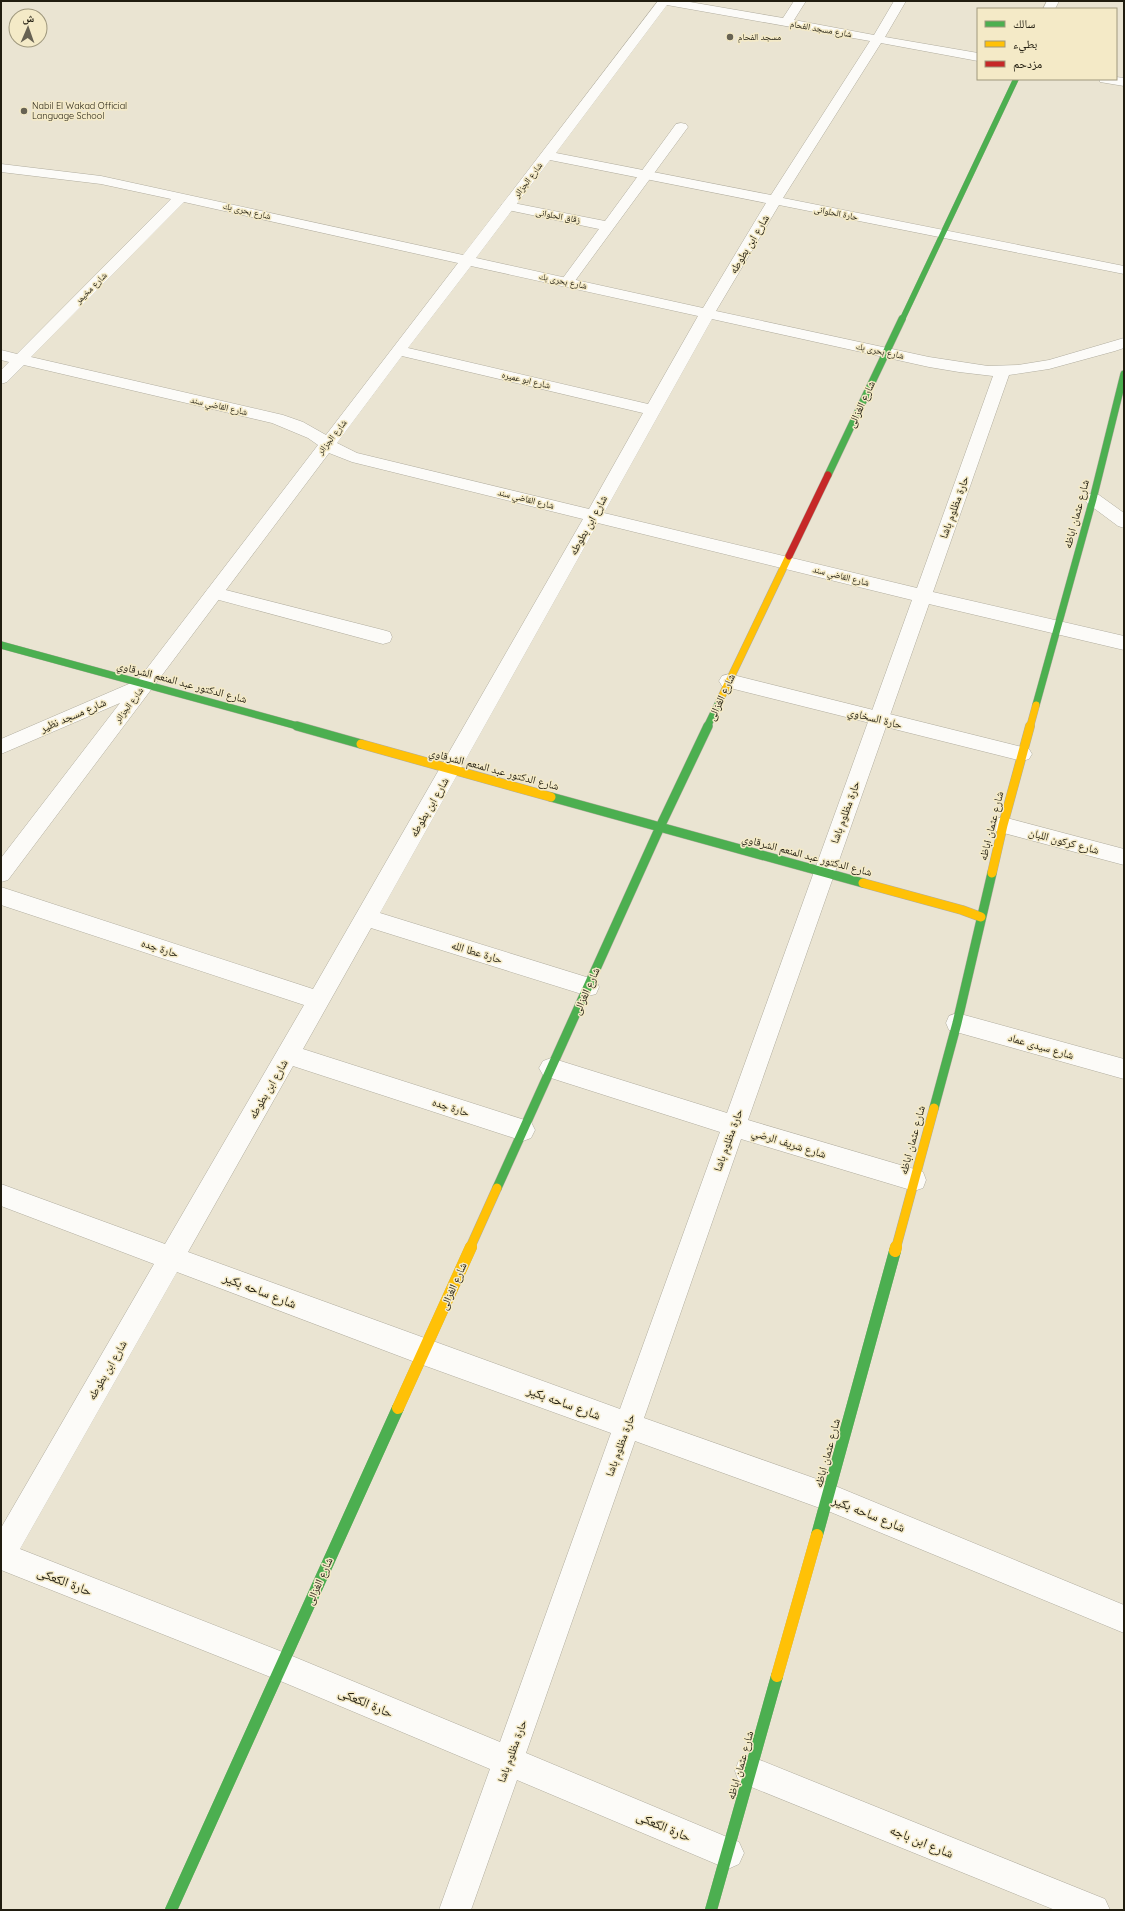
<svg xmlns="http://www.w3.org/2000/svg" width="1125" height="1911" viewBox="0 0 1125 1911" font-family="Quicksand,'Noto Naskh Arabic',sans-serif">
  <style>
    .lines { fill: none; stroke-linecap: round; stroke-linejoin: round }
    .lane-casing { stroke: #b1ad9f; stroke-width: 1 }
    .street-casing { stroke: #b1ad9f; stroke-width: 1 }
    .fast-far3-casing { stroke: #b1ad9f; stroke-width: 6 }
    .fast-far2-casing { stroke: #b1ad9f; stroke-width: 8 }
    .fast-far1-casing { stroke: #b1ad9f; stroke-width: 10 }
    .fast-casing { stroke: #b1ad9f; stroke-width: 12 }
    .slow-far2-casing { stroke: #b1ad9f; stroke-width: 8 }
    .slow-far1-casing { stroke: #b1ad9f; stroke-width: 10 }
    .slow-casing { stroke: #b1ad9f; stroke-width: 12 }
    .jam-casing { stroke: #b1ad9f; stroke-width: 8 }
    .lane { fill: #fcfbf8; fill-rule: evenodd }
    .street { fill: #fcfbf8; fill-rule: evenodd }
    .fast-far3 { stroke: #4caf50; stroke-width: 5.5 }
    .fast-far2 { stroke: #4caf50; stroke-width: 7 }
    .fast-far1 { stroke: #4caf50; stroke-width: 9 }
    .fast { stroke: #4caf50; stroke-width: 12 }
    .slow-far2 { stroke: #ffc107; stroke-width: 7 }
    .slow-far1 { stroke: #ffc107; stroke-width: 9 }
    .slow { stroke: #ffc107; stroke-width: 12 }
    .jam { stroke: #c62828; stroke-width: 7 }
    .poi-dot { fill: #676253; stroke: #f4eac7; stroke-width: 1.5 }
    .labels { text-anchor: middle; stroke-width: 3; stroke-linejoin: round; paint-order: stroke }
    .far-street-label { font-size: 9px; fill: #201c0f; stroke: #f4eac7 }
    .far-poi-label { font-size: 9px; fill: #201c0f; stroke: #f4eac7; text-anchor: start }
    .street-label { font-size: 11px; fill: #201c0f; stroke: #f4eac7 }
    .near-street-label { font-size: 13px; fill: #201c0f; stroke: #f4eac7 }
  </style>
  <rect width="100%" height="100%" fill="#eae4d2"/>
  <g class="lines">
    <g class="lane-casing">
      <path id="lane" d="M 681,123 L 686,124 L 688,127 L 572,285 L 562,285 L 560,282 L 599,229 L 503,209 L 501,206 L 503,203 L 508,202 L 605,221 L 676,124 Z
        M 214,587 L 383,630 L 390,632 L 392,637 L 390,642 L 383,644 L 208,597 L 205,593 L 208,589 Z
        M 729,674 L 1022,747 L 1029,749 L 1032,754 L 1029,759 L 1022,761 L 722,686 L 719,681 L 722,676 Z"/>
    </g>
    <g class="street-casing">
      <path id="street" d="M 658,1 L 684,1 L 783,18 L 794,1 L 806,1 L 794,20 L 874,35 L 894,1 L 906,1 L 885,37 L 978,53 L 978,61 L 881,43 L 783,198 L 1124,266 L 1124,274 L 779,205 L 716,311 L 929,357 L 988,366 L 1018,365 L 1049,360 L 1124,338 L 1124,348 L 1115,351 L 1049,369 L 1009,375 L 933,592 L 1124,636 L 1124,650 L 929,604 L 748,1120 L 914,1169 L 923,1172 L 926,1180 L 923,1188 L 914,1191 L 741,1139 L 644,1418 L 828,1483 L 1124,1605 L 1124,1633 L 828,1511 L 635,1441 L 526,1753 L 739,1842 L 744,1853 L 739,1864 L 728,1869 L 517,1780 L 471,1910 L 439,1910 L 490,1769 L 278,1680 L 1,1570 L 1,1528 L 154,1264 L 1,1206 L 1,1184 L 165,1244 L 304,1005 L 1,905 L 1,887 L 313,989 L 583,519 L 352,462 L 329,453 L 8,880 L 1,882 L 1,858 L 120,703 L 1,754 L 1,739 L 138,680 L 318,445 L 308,438 L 272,423 L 24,365 L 7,382 L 1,384 L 1,370 L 9,362 L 1,360 L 1,350 L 17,354 L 171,199 L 101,184 L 1,172 L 1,164 L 101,176 L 463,255 ZM 667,5 L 870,41 L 771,195 L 556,153 ZM 550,160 L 766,203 L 703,308 L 476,258 ZM 184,202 L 458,263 L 326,435 L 303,422 L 283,415 L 31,357 ZM 471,266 L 698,316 L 648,404 L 408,348 ZM 712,319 L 929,367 L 959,372 L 993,376 L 917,588 L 604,513 ZM 402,356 L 643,413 L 589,509 L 357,453 L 337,443 ZM 598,523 L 912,600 L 727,1113 L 551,1058 L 543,1061 L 539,1068 L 543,1075 L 551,1078 L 720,1132 L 620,1409 L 188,1252 L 293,1066 L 523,1141 L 531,1138 L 535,1130 L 531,1122 L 303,1049 L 371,928 L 588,996 L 596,994 L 599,987 L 596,980 L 380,913 ZM 177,1272 L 423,1365 L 611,1433 L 500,1742 L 280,1651 L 20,1549 Z
        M 1047,1 L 1059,1 L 1055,9 L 1043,9 Z
        M 1116,77 L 1124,78 L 1124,86 L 1100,82 L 1099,79 L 1116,79 Z
        M 1093,493 L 1099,495 L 1124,513 L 1124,528 L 1118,526 L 1087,503 L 1084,499 L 1087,495 Z
        M 1003,817 L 1124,849 L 1124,865 L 996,831 L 993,825 L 996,819 Z
        M 957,1013 L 1124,1059 L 1124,1079 L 949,1030 L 946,1023 L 949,1016 Z
        M 750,1756 L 1105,1899 L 1110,1910 L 1055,1910 L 739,1782 L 735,1771 L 739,1760 Z"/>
    </g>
    <g class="fast-far3-casing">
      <path id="fast-far3" d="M 902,320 L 1016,79"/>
    </g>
    <g class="fast-far2-casing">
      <path id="fast-far2" d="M 828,475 L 902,319
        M 1,645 L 301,727
        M 1036,705 L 1093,499 L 1124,374
        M 707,727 L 721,698"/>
    </g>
    <g class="fast-far1-casing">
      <path id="fast-far1" d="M 297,726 L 361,744
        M 551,797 L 863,883
        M 934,1108 L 957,1023 L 992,873
        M 497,1188 L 660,827 L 708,726"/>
    </g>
    <g class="fast-casing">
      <path id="fast" d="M 817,1535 L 895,1251
        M 171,1910 L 398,1408
        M 711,1910 L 777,1676"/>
    </g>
    <g class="slow-far2-casing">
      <path id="slow-far2" d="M 721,698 L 789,556
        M 1030,727 L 1036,705"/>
    </g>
    <g class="slow-far1-casing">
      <path id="slow-far1" d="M 361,744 L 551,797
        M 992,873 L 1003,825 L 1030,726
        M 863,883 L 962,910 L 981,917
        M 470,1248 L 497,1188
        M 896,1248 L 934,1108"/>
    </g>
    <g class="slow-casing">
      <path id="slow" d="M 895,1251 L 896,1247
        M 398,1408 L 471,1247
        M 777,1676 L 817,1535"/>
    </g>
    <g class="jam-casing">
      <path id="jam" d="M 789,556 L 828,475"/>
    </g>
    <use href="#lane" class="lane"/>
    <use href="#street" class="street"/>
    <use href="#fast-far3" class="fast-far3"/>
    <use href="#fast-far2" class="fast-far2"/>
    <use href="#fast-far1" class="fast-far1"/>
    <use href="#fast" class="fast"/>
    <use href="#slow-far2" class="slow-far2"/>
    <use href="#slow-far1" class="slow-far1"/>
    <use href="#slow" class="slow"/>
    <use href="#jam" class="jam"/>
  </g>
  <g class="poi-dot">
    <circle cx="730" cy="37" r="4"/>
    <circle cx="24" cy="111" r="4"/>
  </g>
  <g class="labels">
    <g class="far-street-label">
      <text transform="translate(821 29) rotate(10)" y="3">شارع مسجد الفحام</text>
      <text transform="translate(528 180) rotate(-53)" y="3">شارع الجزائر</text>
      <text transform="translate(247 211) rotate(13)" y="3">شارع بحرى بك</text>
      <text transform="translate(836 213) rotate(11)" y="3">حارة الحلوانى</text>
      <text transform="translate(558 216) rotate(11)" y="3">زقاق الحلوانى</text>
      <text transform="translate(563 281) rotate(12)" y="3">شارع بحرى بك</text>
      <text transform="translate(91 288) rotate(-45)" y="3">شارع مخيمر</text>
      <text transform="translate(880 351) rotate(12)" y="3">شارع بحرى بك</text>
      <text transform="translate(526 380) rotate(13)" y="3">شارع ابو عميره</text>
      <text transform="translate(219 406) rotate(13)" y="3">شارع القاضي سند</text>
      <text transform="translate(332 437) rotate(-52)" y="3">شارع الجزائر</text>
      <text transform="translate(526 499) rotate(14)" y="3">شارع القاضي سند</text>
      <text transform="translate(841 576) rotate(14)" y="3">شارع القاضي سند</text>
      <text transform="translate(129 705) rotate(-53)" y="3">شارع الجزائر</text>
    </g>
    <g class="far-poi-label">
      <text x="738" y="40">مسجد الفحام</text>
      <text x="32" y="109">Nabil El Wakad Official<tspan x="32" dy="10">Language School</tspan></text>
    </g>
    <g class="street-label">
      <text transform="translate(749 244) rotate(-59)" y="4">شارع ابن بطوطه</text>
      <text transform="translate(861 404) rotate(-65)" y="4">شارع الغزالى</text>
      <text transform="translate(954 507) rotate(-70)" y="4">حارة مظلوم باشا</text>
      <text transform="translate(1076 514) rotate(-75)" y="4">شارع عثمان اباظه</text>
      <text transform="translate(588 525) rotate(-61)" y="4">شارع ابن بطوطه</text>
      <text transform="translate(182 682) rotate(15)" y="4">شارع الدكتور عبد المنعم الشرقاوي</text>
      <text transform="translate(721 697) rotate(-65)" y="4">شارع الغزالى</text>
      <text transform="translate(73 715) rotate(-23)" y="4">شارع مسجد نظير</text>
      <text transform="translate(875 718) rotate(14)" y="4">حارة السخاوي</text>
      <text transform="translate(494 769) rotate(15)" y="4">شارع الدكتور عبد المنعم الشرقاوي</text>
      <text transform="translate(429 807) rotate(-60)" y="4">شارع ابن بطوطه</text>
      <text transform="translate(845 812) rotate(-70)" y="4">حارة مظلوم باشا</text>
      <text transform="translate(991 826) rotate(-76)" y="4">شارع عثمان اباظه</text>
      <text transform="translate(1064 841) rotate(15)" y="4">شارع كركون اللبان</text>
      <text transform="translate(807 855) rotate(15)" y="4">شارع الدكتور عبد المنعم الشرقاوي</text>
      <text transform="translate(160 948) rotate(18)" y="4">حارة جده</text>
      <text transform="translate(477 952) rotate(17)" y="4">حارة عطا الله</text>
      <text transform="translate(586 991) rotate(-66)" y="4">شارع الغزالى</text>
      <text transform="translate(1041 1046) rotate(16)" y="4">شارع سيدى عماد</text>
      <text transform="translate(268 1089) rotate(-60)" y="4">شارع ابن بطوطه</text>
      <text transform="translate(451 1107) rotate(18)" y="4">حارة جده</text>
      <text transform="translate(728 1140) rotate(-70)" y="4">حارة مظلوم باشا</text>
      <text transform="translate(912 1140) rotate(-75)" y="4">شارع عثمان اباظه</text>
      <text transform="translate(789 1143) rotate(17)" y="4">شارع شريف الرضي</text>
      <text transform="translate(453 1286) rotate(-66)" y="4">شارع الغزالى</text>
      <text transform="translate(107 1370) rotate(-60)" y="4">شارع ابن بطوطه</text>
      <text transform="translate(620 1445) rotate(-70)" y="4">حارة مظلوم باشا</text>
      <text transform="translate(827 1453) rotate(-75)" y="4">شارع عثمان اباظه</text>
      <text transform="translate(319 1581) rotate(-66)" y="4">شارع الغزالى</text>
      <text transform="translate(512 1751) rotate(-70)" y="4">حارة مظلوم باشا</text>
      <text transform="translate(740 1765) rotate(-74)" y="4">شارع عثمان اباظه</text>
    </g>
    <g class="near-street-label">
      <text transform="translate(260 1290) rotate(21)" y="5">شارع ساحه بكير</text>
      <text transform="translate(564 1402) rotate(20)" y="5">شارع ساحه بكير</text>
      <text transform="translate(869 1513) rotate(22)" y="5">شارع ساحه بكير</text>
      <text transform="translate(65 1581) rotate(21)" y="5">حارة الكعكى</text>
      <text transform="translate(366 1702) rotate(23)" y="5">حارة الكعكى</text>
      <text transform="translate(664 1826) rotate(23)" y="5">حارة الكعكى</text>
      <text transform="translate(922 1841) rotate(22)" y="5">شارع ابن باجه</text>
    </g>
  </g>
  <rect width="1125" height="1911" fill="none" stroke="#201c0f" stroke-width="4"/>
  <rect x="977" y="8" width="140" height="72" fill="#f4eac7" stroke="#9f987d"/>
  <rect x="985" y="21" width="20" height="6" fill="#4caf50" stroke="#9f987d"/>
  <text x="1013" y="28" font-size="12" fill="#201c0f">سالك</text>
  <rect x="985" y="41" width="20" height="6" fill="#ffc107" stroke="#9f987d"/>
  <text x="1013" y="48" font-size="12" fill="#201c0f">بطيء</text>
  <rect x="985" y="61" width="20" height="6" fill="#c62828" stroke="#9f987d"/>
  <text x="1013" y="68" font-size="12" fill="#201c0f">مزدحم</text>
  <g transform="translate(28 28) rotate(2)"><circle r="19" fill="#f4eac7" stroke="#9f987d"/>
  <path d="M0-3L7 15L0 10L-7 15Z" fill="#676253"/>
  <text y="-6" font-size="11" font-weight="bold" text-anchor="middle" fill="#201c0f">ش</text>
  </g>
</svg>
